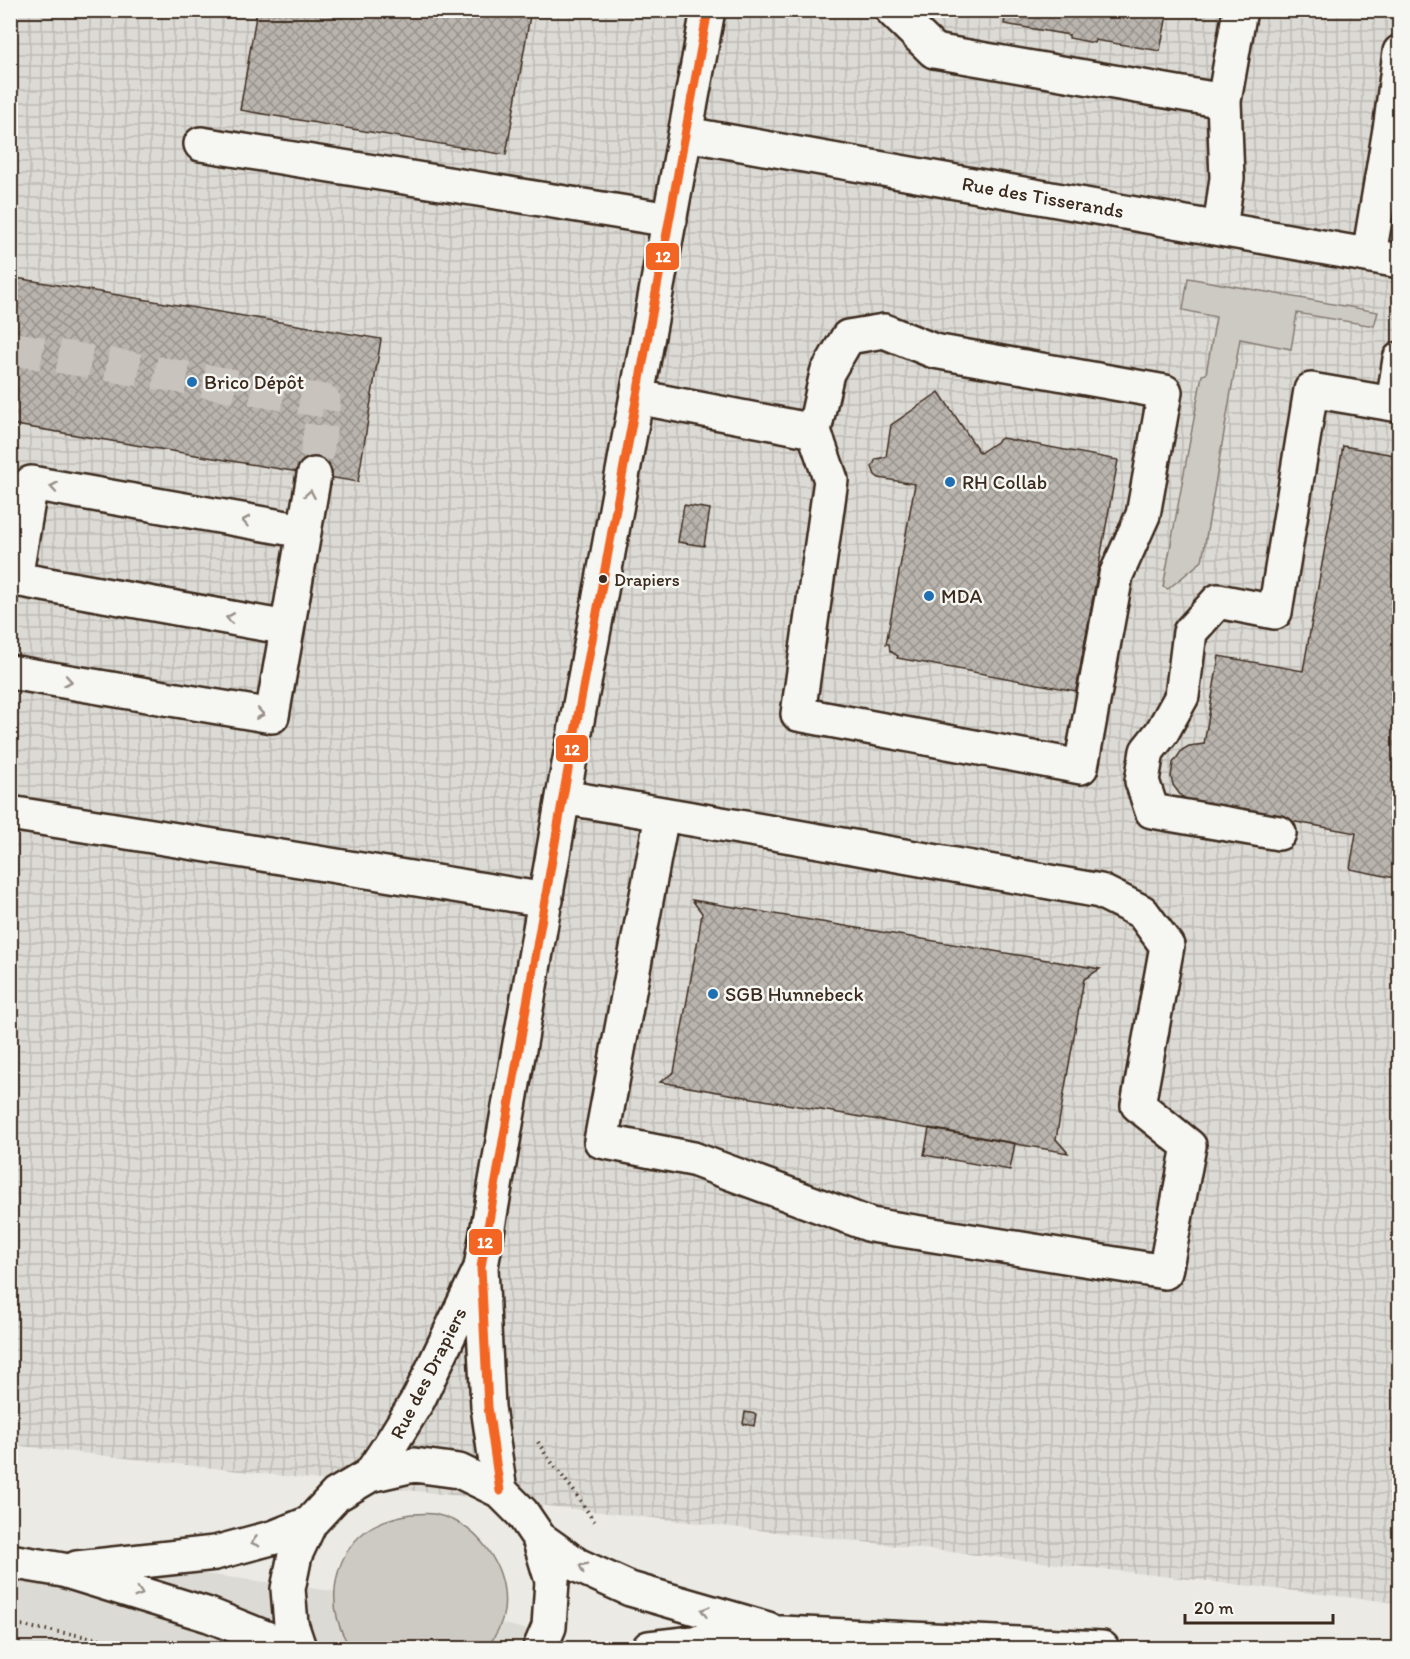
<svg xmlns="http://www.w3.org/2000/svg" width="1410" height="1659" viewBox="0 0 1410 1659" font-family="Itim,sans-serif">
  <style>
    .built { fill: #dcdad4 }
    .industrial { fill: url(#industrial-grid) }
    .grass { fill: #cdcac4; stroke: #847a71; stroke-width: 1.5 }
    .building { fill: url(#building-cross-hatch); stroke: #3b2a1e; stroke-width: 1.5 }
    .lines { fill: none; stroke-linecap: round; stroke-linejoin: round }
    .minor-tunnel { stroke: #c8c4bd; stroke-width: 33; stroke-dasharray: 33 16; stroke-linecap: butt }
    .minor-casing { stroke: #3b2a1e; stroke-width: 38 }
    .major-casing { stroke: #3b2a1e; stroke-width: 38 }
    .path { stroke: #3b2a1e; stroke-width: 4; stroke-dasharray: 1.5 4.5; stroke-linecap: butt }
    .minor { stroke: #f6f6f2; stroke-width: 33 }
    .major { stroke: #f6f6f2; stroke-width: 33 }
    .bus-1-casing { stroke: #f6f6f2; stroke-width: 14 }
    .bus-1 { stroke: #f26522; stroke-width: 9 }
    .oneway { stroke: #989088 }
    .poi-dot { fill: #1f6fb2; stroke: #f6f6f2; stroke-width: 2 }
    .bus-dot { fill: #3b2a1e; stroke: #f6f6f2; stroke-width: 2 }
    .labels { text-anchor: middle; stroke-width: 5; stroke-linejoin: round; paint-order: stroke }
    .bus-label { font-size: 18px; fill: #3b2a1e; stroke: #f6f6f2; text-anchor: start }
    .street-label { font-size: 20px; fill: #3b2a1e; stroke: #f6f6f2 }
    .poi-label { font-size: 20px; fill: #3b2a1e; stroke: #f6f6f2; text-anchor: start }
    .line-badge { stroke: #f6f6f2; stroke-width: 2 }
    .badge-label { font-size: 16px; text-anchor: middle; font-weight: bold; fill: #fff }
  </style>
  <defs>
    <pattern id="industrial-grid" width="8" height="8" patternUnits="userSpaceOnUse" patternTransform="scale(1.5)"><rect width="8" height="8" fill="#dcdad4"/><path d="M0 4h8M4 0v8" fill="none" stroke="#bebbb6"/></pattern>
    <pattern id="building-cross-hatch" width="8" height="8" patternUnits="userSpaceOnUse" patternTransform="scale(1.5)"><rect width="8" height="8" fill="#bab4ae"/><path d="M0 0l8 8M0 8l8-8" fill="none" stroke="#98938d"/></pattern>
  </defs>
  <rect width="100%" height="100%" fill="#ebeae5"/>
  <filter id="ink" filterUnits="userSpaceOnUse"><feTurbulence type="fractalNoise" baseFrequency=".0167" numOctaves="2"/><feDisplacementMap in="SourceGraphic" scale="12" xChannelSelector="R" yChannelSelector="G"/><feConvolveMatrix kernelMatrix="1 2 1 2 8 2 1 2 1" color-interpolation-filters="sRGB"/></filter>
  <g filter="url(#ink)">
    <path class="built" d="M 11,1548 L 429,1604 L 596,1648 L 11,1648 Z"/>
    <path class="industrial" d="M 11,11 L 1399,11 L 1399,1603 L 11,1445 Z"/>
    <path class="grass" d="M 1188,278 L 1378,312 L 1374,326 L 1297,313 L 1291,349 L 1240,339 L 1202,561 L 1168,589 L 1163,587 L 1202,375 L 1206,374 L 1216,317 L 1183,310 Z
      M 411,1514 C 419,1514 427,1513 434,1514 C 478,1523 509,1567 504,1611 C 502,1624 495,1637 487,1648 L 351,1648 C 325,1612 330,1558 367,1530 C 381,1520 396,1517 411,1514 Z"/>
    <path class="building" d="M 257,10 L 531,10 L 506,155 L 240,110 Z
      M 1006,10 L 1168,10 L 1160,51 L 1095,40 L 1094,43 L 1069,38 L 1069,35 L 1004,24 Z
      M 10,277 L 381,339 L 358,482 L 10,424 Z
      M 939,392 L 980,453 L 1002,438 L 1118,460 L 1076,691 L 897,658 L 898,656 L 890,651 L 889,644 L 886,644 L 915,484 L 879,478 L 875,475 L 872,467 L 876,459 L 886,457 L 891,425 Z
      M 1343,446 L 1400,456 L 1400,879 L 1350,869 L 1356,833 L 1193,803 L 1181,796 L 1173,785 L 1171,777 L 1173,763 L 1182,750 L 1189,746 L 1204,744 L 1219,656 L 1303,671 Z
      M 684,505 L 710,509 L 704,546 L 678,542 Z
      M 692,900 L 1100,969 L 1084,979 L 1056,1139 L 1068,1153 L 660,1082 L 674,1072 L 698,939 L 702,913 Z
      M 929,1128 L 1015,1143 L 1010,1170 L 924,1155 Z
      M 745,1412 L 756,1414 L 754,1426 L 743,1424 Z"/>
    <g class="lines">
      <path class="minor-tunnel" d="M 10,348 L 324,401 L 314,475"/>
      <g class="minor-casing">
        <path id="minor" d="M 892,10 L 934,51 L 1224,101 L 1240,10
          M 686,134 L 1400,261
          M 201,144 L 670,220
          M 1220,229 L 1227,178 L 1224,101
          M 1369,255 L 1391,123 L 1400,52
          M 637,397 L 814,431 L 827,373 L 848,337 L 884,331 L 934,351 L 1165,392 L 1143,515 L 1116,575 L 1081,767 L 798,714 L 831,480 L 814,431
          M 10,578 L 287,628
          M 15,579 L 31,483 L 304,531
          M 10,672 L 272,716 L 314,475
          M 563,797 L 797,837 L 1100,891 L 1142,912 L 1167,946 L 1138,1105 L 1189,1146 L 1165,1272 L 871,1225 L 693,1159 L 601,1141 L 662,815
          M 10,813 L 546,900
          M 1279,833 L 1152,811 L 1142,781 L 1147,751 L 1162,732 L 1182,696 L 1190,632 L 1218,601 L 1275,612 L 1311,390 L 1393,404 L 1400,359
          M 370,1475 L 392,1442 L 419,1398 L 479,1272
          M 500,1491 L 488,1407 L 481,1267 L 563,797 L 708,10"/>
      </g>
      <g class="major-casing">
        <path id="major" d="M 539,1538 L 577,1565 L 630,1589 L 768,1629
          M 10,1561 L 63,1570 L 209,1615 L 266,1638 L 285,1648
          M 77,1568 L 215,1553 L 275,1537 L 310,1523
          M 299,1648 L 291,1624 L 288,1589 L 295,1555 L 310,1523 L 336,1495 L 370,1475 L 414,1465 L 459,1471 L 500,1491 L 522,1513 L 539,1538 L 552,1581 L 549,1627 L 540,1648
          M 649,1648 L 782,1633 L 1102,1648"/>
      </g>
      <path class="path" d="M 538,1442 L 546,1455 L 573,1490 L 596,1524
        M 10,1624 L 155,1648"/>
      <use href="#minor" class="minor"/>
      <use href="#major" class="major"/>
      <g class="bus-1-casing">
        <path id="bus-1" d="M 500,1491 L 488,1407 L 481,1267 L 563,797 L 708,10"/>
      </g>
      <use href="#bus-1" class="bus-1"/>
    </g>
    <defs><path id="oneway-chevron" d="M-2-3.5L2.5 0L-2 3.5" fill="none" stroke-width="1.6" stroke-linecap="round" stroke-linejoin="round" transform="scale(1.5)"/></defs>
    <g class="oneway">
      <use href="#oneway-chevron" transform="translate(54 487) rotate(-170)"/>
      <use href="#oneway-chevron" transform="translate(310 494) rotate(-80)"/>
      <use href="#oneway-chevron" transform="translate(246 521) rotate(-170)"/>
      <use href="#oneway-chevron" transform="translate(230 618) rotate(-170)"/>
      <use href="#oneway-chevron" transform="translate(68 681) rotate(10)"/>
      <use href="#oneway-chevron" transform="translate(260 714) rotate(10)"/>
      <use href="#oneway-chevron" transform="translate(255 1542) rotate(165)"/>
      <use href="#oneway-chevron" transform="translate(583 1567) rotate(-153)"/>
      <use href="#oneway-chevron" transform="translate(139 1593) rotate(17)"/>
      <use href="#oneway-chevron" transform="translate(705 1611) rotate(-164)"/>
    </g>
  </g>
  <g class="poi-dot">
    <circle cx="192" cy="382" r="6"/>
    <circle cx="950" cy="482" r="6"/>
    <circle cx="929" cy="596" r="6"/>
    <circle cx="713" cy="994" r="6"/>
  </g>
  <circle class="bus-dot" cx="603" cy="579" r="5"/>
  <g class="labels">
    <g class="bus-label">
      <text x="614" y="586">Drapiers</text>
    </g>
    <g class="street-label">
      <text transform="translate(1043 197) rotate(10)" y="7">Rue des Tisserands</text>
      <text transform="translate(428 1373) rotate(-63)" y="7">Rue des Drapiers</text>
    </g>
    <g class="poi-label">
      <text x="204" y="389">Brico Dépôt</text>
      <text x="962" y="489">RH Collab</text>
      <text x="941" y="603">MDA</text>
      <text x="725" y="1001">SGB Hunnebeck</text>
    </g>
  </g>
  <g class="line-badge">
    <rect x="645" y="242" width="35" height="29" rx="6" fill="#f26522"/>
    <rect x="555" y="734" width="34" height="29" rx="6" fill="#f26522"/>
    <rect x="468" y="1228" width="35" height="28" rx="6" fill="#f26522"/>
  </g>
  <g class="badge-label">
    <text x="663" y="262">12</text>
    <text x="572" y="755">12</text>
    <text x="485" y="1248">12</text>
  </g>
  <rect width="1410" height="1659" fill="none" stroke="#f6f6f2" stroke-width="36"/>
  <rect x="18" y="18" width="1374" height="1623" fill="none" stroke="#3b2a1e" stroke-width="2" filter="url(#ink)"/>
  <path d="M1185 1614v9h148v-9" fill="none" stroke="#3b2a1e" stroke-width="3"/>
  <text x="1194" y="1614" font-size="18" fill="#3b2a1e" stroke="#f6f6f2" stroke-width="4.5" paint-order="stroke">20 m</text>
</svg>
